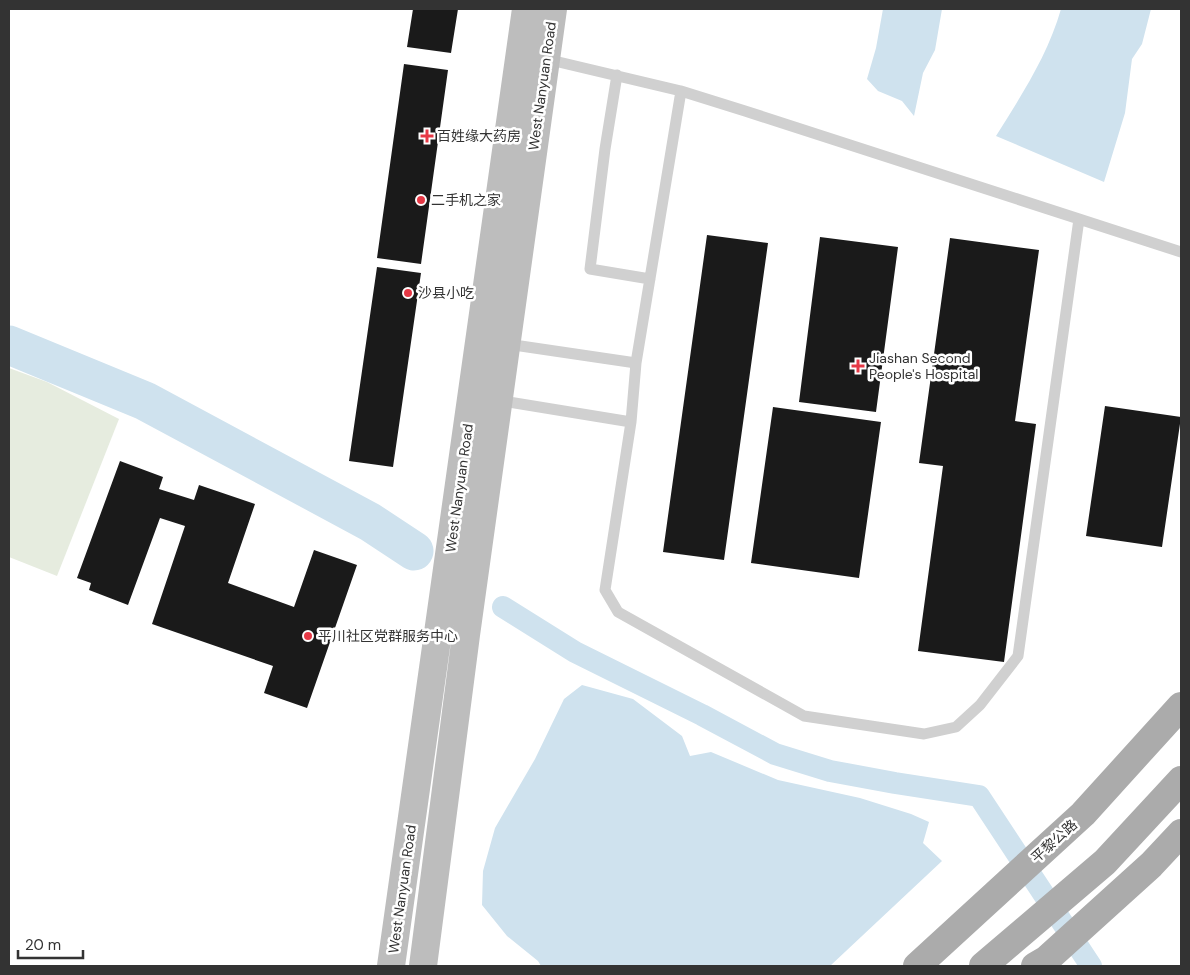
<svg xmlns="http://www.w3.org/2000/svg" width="1190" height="975" viewBox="0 0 1190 975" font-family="'DM Sans','Noto Sans SC',sans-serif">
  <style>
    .green { fill: #e6ecdf }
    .water { fill: #cfe2ee }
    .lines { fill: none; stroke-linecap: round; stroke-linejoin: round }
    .canal { stroke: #cfe2ee; stroke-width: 22 }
    .river { stroke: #cfe2ee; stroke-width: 39 }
    .building { fill: #1a1a1a }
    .service { stroke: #d0d0d0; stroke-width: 11 }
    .secondary { stroke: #bdbdbd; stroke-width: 28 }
    .primary { stroke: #ababab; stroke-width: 28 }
    .poi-dot { fill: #e63946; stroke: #fff; stroke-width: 2 }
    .labels { text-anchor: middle; stroke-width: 5; stroke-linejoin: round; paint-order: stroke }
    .street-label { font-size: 14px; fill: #333; stroke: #fff }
    .poi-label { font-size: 14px; fill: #333; stroke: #fff; text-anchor: start }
  </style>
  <rect width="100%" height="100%" fill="#fff"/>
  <path class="green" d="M 9,368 L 47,382 L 119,419 L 57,576 L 9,557 Z"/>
  <path class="water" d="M 883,9 L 942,9 L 935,50 L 923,73 L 914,116 L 902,101 L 878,91 L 867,79 L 876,48 Z
    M 1061,9 L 1151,9 L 1142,44 L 1132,59 L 1125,113 L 1104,182 L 996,136 C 1021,96 1048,55 1061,9 Z
    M 582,685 L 633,699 L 682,736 L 690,756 L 711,752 L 778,780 L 860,798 L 911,814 L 929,822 L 923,843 L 942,861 L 830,966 L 541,966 L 538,961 L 507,936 L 482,905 L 483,871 L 495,828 L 535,759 L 564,699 Z"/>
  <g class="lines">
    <path class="canal" d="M 503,607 L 575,652 L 702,715 L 775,754 L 830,771 L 895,783 L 979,796 L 1091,966"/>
    <path class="river" d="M 9,345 L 145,401 L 370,522 L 414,551"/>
  </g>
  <path class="building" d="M 413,9 L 458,9 L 451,53 L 407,47 Z
    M 404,64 L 448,70 L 421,264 L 377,258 Z
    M 707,235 L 768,243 L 724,560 L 663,552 Z
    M 820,237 L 898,247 L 876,412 L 799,402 Z
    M 950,238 L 1039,250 L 1015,421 L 1036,424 L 1004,662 L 918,651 L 943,466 L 919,463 Z
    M 377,267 L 421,273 L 393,467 L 349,461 Z
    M 1105,406 L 1181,417 L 1162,547 L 1086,536 Z
    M 773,407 L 881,422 L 859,578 L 751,563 Z
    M 120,461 L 163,477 L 159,489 L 194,500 L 199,485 L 255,504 L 228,583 L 294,607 L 314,550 L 357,565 L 307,708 L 264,693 L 273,666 L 152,624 L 185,526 L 160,518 L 128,605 L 89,590 L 91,583 L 77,578 Z"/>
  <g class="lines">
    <path class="service" d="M 546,59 L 681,91 L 745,111 L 1181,252
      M 617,75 L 605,149 L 590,269 L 650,279
      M 681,91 L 636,363 L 631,422 L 605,590 L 618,612 L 804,716 L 924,734 L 956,727 L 980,705 L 1018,656 L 1079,219
      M 507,344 L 636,363
      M 497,400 L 631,422"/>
    <path class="secondary" d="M 391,966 L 526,9
      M 423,966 L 466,635 L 553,9"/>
    <path class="primary" d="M 917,966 L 1083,814 L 1181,706
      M 983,966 L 1105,862 L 1181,780
      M 1035,966 L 1047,959 L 1151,865 L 1181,833"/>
  </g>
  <g class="poi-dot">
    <path d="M424.5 128.5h5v5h5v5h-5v5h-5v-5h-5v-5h5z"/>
    <circle cx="421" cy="200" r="5"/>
    <circle cx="408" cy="293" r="5"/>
    <path d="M855.5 358.5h5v5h5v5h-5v5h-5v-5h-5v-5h5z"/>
    <circle cx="308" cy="636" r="5"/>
  </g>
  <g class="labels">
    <g class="street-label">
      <text transform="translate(542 86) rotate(-82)" y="5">West Nanyuan Road</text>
      <text transform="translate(459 488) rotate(-82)" y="5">West Nanyuan Road</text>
      <text transform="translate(1054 841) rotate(-42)" y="5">平黎公路</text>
      <text transform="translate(402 889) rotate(-82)" y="5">West Nanyuan Road</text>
    </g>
    <g class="poi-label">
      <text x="437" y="141">百姓缘大药房</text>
      <text x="431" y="205">二手机之家</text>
      <text x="418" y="298">沙县小吃</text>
      <text x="869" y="363">Jiashan Second<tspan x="869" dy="16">People's Hospital</tspan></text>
      <text x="318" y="641">平川社区党群服务中心</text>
    </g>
  </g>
  <rect width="1190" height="975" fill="none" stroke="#333333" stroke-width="20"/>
  <path d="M18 950v8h65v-8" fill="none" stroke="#333333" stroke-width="2.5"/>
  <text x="25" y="950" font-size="15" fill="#333333" stroke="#ffffff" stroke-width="4" paint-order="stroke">20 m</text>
</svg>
